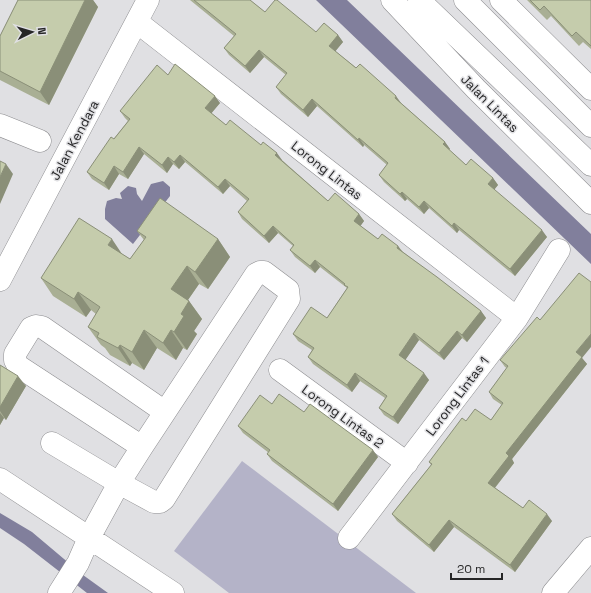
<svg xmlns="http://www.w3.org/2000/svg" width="591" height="593" viewBox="0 0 591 593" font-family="'Space Grotesk',sans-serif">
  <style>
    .green { fill: #b4b3c8 }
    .water { fill: #817f9c }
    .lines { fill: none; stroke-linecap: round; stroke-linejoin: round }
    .minor-casing { stroke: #8e8e91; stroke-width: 23 }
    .highway-casing { stroke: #8e8e91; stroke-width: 23 }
    .minor { stroke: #fff; stroke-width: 22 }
    .highway { stroke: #fff; stroke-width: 22 }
    .wall { fill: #a9af94 }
    .shaded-wall { fill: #8a8f78 }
    .building { fill: #c5ccac; stroke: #8a8f78 }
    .labels { text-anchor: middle; stroke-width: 3; stroke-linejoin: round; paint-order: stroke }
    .street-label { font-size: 13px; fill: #262627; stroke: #e0e0e3 }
  </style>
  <rect width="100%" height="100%" fill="#e0e0e3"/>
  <path class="green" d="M 242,461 L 416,593 L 229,593 L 174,551 Z"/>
  <path class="water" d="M 316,0 L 347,0 L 591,234 L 591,264 Z
    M 163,181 L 170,187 L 170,196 L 133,244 L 105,219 L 105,209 L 107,201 L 116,198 L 122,199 L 120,193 L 128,186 L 136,188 L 137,194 L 142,201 L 151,184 Z
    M 0,513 L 32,532 L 83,575 L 108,593 L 87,593 L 24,544 L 0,528 Z"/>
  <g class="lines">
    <g class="minor-casing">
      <path id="minor" d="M 137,22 L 517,318
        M 0,125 L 40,141
        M 0,280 L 148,0
        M 280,370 L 407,463
        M 52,443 L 119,483 L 154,502 L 160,502 L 164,499 L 289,299 L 288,290 L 264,272 L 260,272 L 256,274 L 142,447 L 119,483 L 89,538 L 78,563 L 59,593
        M 142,447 L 18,366 L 15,360 L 15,354 L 31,328 L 36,326 L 42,327 L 165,412
        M 0,479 L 173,593
        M 349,538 L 517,318 L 559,250
        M 553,593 L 591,548"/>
    </g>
    <g class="highway-casing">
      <path id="highway" d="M 392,0 L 476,89 L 591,203
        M 419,0 L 591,165
        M 465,0 L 591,126
        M 501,0 L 591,89"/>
    </g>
    <use href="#minor" class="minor"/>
    <use href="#highway" class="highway"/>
  </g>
  <path class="wall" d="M 18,0 L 93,0 L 98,7 L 49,105 L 0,80 L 0,36 Z
    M 190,0 L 250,0 L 265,12 L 316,32 L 338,35 L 343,42 L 335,51 L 401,103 L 445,142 L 450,149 L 449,150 L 466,165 L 493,178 L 498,185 L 494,190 L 547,237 L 515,276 L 459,230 L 457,233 L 429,208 L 424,214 L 407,199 L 405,201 L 384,182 L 379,175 L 387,165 L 364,145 L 363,147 L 317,106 L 308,117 L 281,94 L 276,87 L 286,75 L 264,57 L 250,73 L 229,55 L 224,48 L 234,36 Z
    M 527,0 L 591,0 L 591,49 L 583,42 L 579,46 L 551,16 L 547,20 Z
    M 168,75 L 220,103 L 211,113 L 226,125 L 261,145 L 282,160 L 328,201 L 359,214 L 364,221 L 360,226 L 378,239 L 398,246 L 403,252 L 481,311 L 486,318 L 467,342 L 462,338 L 444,360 L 419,340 L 405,360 L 429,380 L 398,424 L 384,415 L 379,408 L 385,398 L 360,381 L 352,392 L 313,364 L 308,357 L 312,350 L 298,341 L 293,334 L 327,318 L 347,288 L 320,267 L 315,273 L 295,257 L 290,250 L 293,246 L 278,233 L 269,243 L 242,219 L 238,212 L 247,201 L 230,186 L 223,194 L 185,162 L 179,169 L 173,164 L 167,173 L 144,154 L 128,179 L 119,174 L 109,190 L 92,179 L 87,172 L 128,121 L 125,118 L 120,111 Z
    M 137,231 L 218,239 L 230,257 L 208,289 L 199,284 L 188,300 L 189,301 L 202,319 L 194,331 L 197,334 L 187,350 L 183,348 L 176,360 L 157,348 L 144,370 L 132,363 L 130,366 L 110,355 L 105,348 L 101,345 L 88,327 L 96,314 L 91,310 L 86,317 L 53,296 L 41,278 L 122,254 L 130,259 L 144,240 Z
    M 582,358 L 587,364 L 512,459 L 514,463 L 495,488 L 523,508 L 552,521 L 515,572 L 454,527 L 434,552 L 397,521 L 392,514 L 431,465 L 429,462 L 466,421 L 491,420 L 502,405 L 493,399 L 489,392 L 507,368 L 505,367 L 500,360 Z
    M 0,365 L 26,386 L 6,420 L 4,418 L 0,425 Z
    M 272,404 L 304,412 L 378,457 L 338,511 L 272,461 L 267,454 L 269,453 L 243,433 L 238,426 Z"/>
  <path class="shaded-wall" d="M 85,0 L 93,0 L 98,7 L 49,105 L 40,92 Z
    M 338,35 L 343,42 L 334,53 L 329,46 Z
    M 259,50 L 264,57 L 250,73 L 245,66 Z
    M 215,96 L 220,103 L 210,115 L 205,108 Z
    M 396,96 L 401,103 L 400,105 L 395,98 Z
    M 312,99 L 317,106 L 308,117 L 303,110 Z
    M 359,138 L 364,145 L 363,147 L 358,140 Z
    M 445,142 L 450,149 L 448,151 L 443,144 Z
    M 139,147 L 144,154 L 128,179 L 123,172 Z
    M 277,153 L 282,160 L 280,162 L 275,155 Z
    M 180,155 L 185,162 L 179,169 L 174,162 Z
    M 168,157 L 173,164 L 167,173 L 162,165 Z
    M 6,164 L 13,174 L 0,204 L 0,177 Z
    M 114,166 L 119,174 L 109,190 L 104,183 Z
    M 493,178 L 498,185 L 493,191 L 488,184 Z
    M 225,179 L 230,186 L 223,194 L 218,187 Z
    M 402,192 L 407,199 L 405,201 L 400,194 Z
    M 424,201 L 429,208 L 424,214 L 419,207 Z
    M 359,214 L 364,221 L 359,228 L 354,221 Z
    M 454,223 L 459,230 L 457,233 L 452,226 Z
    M 273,226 L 278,233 L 269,243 L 264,236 Z
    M 542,230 L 547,237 L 515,276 L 510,269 Z
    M 112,239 L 124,257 L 108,245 Z
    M 218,239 L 230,257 L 208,289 L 195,272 Z
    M 398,246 L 403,253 L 397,248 Z
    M 315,260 L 320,267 L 315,273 L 310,266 Z
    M 187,266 L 199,284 L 183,307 L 171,289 Z
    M 78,292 L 91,310 L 86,317 L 74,299 Z
    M 189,301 L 202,319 L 194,331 L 197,334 L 187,350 L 174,332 L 181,314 Z
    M 481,311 L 486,318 L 467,342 L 462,335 Z
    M 144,330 L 157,348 L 144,370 L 132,352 Z
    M 171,330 L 183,348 L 176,360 L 163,343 Z
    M 457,331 L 462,338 L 444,360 L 439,353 Z
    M 414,333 L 419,340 L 404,362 L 399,355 Z
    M 591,334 L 591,347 L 582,358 L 587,364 L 512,459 L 514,463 L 493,490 L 488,483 L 506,453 L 576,352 Z
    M 120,345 L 132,363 L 130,366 L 118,348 Z
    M 355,373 L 360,381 L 352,392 L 347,385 Z
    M 424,373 L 429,380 L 398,424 L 393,417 Z
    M 18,376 L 26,386 L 6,420 L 0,411 L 0,407 Z
    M 0,413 L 4,418 L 0,425 Z
    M 373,450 L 378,457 L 338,511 L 333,504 Z
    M 547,514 L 552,521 L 515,572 L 510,565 Z
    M 449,520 L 454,527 L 434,552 L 429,545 Z"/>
  <path class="building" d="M 18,0 L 85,0 L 40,92 L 0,71 L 0,36 Z
    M 194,0 L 250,0 L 265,12 L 275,0 L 277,0 L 316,32 L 324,23 L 338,35 L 329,46 L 356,68 L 360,64 L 396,96 L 395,98 L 445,142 L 443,144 L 466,165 L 471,159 L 493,178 L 488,184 L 542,230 L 510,269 L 454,223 L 452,226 L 424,201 L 419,207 L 402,192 L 400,194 L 379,175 L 388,163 L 359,138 L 358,140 L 312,99 L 303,110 L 276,87 L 287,73 L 259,50 L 245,66 L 224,48 L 236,34 Z
    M 530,0 L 591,0 L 591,46 L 576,32 L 572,36 L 544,6 L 540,10 Z
    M 175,64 L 215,96 L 205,108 L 226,125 L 230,120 L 261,145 L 263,142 L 277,153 L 275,155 L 328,201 L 335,193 L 359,214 L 354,221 L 378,239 L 382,234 L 398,246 L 397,248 L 437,277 L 481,311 L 462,335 L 457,331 L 439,353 L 414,333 L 399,355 L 424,373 L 393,417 L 379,408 L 387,396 L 355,373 L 347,385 L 308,357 L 314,348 L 293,334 L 311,307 L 327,318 L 348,287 L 344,285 L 345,284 L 315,260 L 310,266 L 290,250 L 294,245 L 273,226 L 264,236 L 238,212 L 249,199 L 225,179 L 218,187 L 180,155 L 174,162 L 168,157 L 162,165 L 139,147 L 123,172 L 114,166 L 104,183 L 87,172 L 111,137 L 114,139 L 130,119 L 120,111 L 157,65 L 168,75 Z
    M 0,161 L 6,164 L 0,177 Z
    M 160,198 L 218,239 L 195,272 L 187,266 L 171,289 L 189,301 L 181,314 L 184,316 L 174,332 L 171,330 L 163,343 L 144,330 L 132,352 L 120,345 L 118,348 L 97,337 L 99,333 L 88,327 L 100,307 L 78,292 L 74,299 L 41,278 L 79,218 L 112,239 L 108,245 L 130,259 L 146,237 L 137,231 Z
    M 579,273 L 591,282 L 591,334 L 576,352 L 582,357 L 506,453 L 509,456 L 488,483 L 523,508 L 529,500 L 547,514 L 510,565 L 449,520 L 429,545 L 392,514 L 432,464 L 429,462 L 462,418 L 466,421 L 475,409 L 491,420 L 503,403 L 489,392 L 508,366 L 500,360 L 537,317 L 540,320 Z
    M 0,365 L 18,376 L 0,407 Z
    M 279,394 L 304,412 L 310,404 L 373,450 L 333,504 L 267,454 L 270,450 L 238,426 L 260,395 L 272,404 Z"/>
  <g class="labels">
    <g class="street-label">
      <text transform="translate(490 103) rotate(45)" y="5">Jalan Lintas</text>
      <text transform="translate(74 140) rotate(-62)" y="5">Jalan Kendara</text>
      <text transform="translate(327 170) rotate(38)" y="5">Lorong Lintas</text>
      <text transform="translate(457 396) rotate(-53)" y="5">Lorong Lintas 1</text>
      <text transform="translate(343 416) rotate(36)" y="5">Lorong Lintas 2</text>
    </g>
  </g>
  <g transform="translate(32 32) rotate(85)" stroke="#e0e0e3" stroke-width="3" paint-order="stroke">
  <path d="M0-3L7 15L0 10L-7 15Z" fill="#262627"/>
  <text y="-6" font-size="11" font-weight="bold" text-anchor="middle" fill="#262627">N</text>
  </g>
  <path d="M451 573v6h51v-6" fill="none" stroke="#262627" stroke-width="2"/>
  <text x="457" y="573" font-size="12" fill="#262627" stroke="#e0e0e3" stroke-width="3" paint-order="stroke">20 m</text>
</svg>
